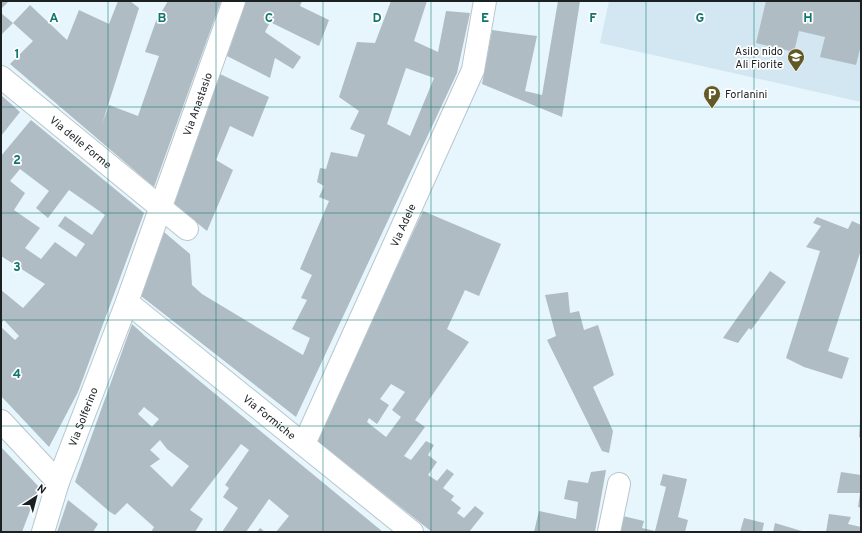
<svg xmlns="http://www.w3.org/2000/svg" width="862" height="533" viewBox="0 0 862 533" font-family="Overpass,sans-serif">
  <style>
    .built { fill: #d2e7f1 }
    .building { fill: #afbcc3; fill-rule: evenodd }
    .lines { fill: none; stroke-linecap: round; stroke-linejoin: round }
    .minor-casing { stroke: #b9c6cd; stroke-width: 24 }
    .minor { stroke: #fff; stroke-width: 22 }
    .grid { fill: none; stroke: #0f766e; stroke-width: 1; stroke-opacity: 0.55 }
    .labels { text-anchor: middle; stroke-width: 3.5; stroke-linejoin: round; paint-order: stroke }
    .poi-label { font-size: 11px; fill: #1b2023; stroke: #fff; text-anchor: end }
    .street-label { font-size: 11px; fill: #1b2023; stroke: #fff }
    .grid-label { font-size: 13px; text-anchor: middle; font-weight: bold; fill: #0f766e; stroke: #fff; stroke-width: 3.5; stroke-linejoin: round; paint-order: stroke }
  </style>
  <rect width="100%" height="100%" fill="#e7f5fc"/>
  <path class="built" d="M 609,1 L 861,1 L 861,102 L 600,43 Z"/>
  <path class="building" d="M 1,1 L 9,1 L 1,9 Z
    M 118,1 L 130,1 L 139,8 L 102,124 L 109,105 L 138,116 L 159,56 L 145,52 L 156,21 L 168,1 L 221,1 L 154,187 L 10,64 L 33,41 L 13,23 L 30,5 L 67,40 L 79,10 L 109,24 Z
    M 246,1 L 302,1 L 300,6 L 329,20 L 319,46 L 270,22 L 265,32 L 301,57 L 293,69 L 275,58 L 270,78 L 227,56 Z
    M 391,1 L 427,1 L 414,41 L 438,52 L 446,11 L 470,13 L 457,73 L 296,417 L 141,296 L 164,232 L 190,254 L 192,285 L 202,294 L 303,355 L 310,338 L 292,329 L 307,300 L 301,298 L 312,275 L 300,269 L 329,201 L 319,197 L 324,186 L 317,182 L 320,168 L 326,169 L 331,152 L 357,157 L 365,135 L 350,129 L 359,111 L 339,97 L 357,42 L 375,43 ZM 406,68 L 434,78 L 410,136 L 387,124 Z
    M 558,1 L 580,1 L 562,117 L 482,84 L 492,30 L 537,36 L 525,91 L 542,95 Z
    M 766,1 L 861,1 L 861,45 L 856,65 L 820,57 L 825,37 L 799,31 L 794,52 L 756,43 Z
    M 1,13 L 13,23 L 1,35 Z
    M 220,74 L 269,97 L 253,137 L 230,126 L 216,160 L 233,170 L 207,231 L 174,204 Z
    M 1,95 L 20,112 L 1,136 Z
    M 31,120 L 144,213 L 78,392 L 49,447 L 1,396 L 1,327 L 15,340 L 19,336 L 4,320 L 1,323 L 1,290 L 23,308 L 45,284 L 1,256 L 1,156 ZM 20,169 L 49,191 L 36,208 L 48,218 L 69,190 L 105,215 L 92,235 L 65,216 L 58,226 L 85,244 L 76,257 L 55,242 L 41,259 L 25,248 L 40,228 L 14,210 L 25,193 L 10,181 Z
    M 423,211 L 501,244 L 479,296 L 465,290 L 447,329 L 469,342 L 415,420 L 425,427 L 404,456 L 411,460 L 426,441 L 434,445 L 428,455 L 437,462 L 428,475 L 437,481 L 447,469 L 454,474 L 443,488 L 454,496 L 451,500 L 461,508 L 457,513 L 464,518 L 475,506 L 484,513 L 469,532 L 432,532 L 316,440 ZM 391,384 L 405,392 L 392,410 L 401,417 L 386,437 L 367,422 L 369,418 L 377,424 L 389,405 L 380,399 Z
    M 817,217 L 848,229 L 852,221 L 861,225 L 861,250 L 828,351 L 849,358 L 842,379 L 804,367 L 786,358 L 820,251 L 806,247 L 821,226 L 813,223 Z
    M 770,271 L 786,282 L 751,330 L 749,328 L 738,343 L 723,338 Z
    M 568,292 L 570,313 L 579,311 L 584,330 L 598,325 L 614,375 L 593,387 L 613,431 L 609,453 L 602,451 L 547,340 L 556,336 L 545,295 Z
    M 132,324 L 145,336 L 383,532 L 276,532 L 289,516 L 269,499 L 246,532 L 222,532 L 238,508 L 223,497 L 229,488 L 225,485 L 249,450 L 241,444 L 190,510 L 203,519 L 195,532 L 151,532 L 154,527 L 127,503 L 115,515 L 110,512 L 75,482 ZM 144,407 L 159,419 L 152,427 L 138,414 ZM 160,440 L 167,449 L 189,466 L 172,487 L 150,466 L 160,459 L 150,450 Z
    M 860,420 L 861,421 L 861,438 L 859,437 Z
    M 1,447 L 39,487 L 22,532 L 1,532 Z
    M 606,470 L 595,532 L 534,532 L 539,511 L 576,519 L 578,502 L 564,499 L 568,480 L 588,483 L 591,472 Z
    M 841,472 L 861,475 L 861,508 L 858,507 L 860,493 L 837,493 Z
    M 663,474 L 687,479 L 678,517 L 688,520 L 685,532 L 619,532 L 623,516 L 644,521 L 642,528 L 655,531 L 666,487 L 660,485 Z
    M 68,500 L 98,524 L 93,532 L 57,532 Z
    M 829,514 L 851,517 L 848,524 L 861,527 L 861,532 L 826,532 Z
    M 744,518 L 764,523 L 762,532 L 740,532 Z
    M 775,523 L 805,532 L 773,532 Z
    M 260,528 L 265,532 L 257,532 Z"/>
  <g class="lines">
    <g class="minor-casing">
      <g id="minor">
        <path id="s1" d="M 1,77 L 187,229"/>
        <path id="s2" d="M 127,302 L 412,532"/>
        <path d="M 1,421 L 58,482"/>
        <path id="s3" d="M 304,444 L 473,70 L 485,1"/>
        <path id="s4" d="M 43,532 L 58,482 L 127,302 L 234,1"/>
        <path d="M 609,532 L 619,484"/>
      </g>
    </g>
    <use href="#minor" class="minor"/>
  </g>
  <path class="grid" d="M 108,1 L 108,532M 216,1 L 216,532M 323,1 L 323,532M 431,1 L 431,532M 539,1 L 539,532M 646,1 L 646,532M 754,1 L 754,532M 1,107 L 861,107M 1,213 L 861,213M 1,320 L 861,320M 1,426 L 861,426"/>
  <defs>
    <g id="school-pin" transform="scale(0.9)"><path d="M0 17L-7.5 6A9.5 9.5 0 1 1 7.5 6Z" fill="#635926" stroke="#fff"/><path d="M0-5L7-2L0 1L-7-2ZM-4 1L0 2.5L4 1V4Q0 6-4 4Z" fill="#fff"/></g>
    <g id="parking-pin" transform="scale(0.9)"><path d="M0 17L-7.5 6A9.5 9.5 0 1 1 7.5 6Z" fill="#635926" stroke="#fff"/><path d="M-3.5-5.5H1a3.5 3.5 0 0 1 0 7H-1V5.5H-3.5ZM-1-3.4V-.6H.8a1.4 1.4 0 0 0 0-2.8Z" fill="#fff"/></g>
  </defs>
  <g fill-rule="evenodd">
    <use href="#school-pin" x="796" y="57"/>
    <use href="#parking-pin" x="712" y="94"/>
  </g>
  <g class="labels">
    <g class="poi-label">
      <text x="783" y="55">Asilo nido<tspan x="783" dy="13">Ali Fiorite</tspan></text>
      <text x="725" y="98" text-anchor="start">Forlanini</text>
    </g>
    <g class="street-label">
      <text dy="4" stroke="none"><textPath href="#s4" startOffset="455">Via Anastasio</textPath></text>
      <text dy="4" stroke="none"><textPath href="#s1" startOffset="103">Via delle Forme</textPath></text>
      <text dy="4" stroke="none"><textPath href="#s3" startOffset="240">Via Adele</textPath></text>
      <text dy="4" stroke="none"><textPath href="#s4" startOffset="122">Via Solferino</textPath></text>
      <text dy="4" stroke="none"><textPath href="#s2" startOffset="183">Via Formiche</textPath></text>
    </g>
  </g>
  <g class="grid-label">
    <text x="54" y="22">A</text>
    <text x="162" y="22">B</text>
    <text x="269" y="22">C</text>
    <text x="377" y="22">D</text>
    <text x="485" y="22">E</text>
    <text x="593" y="22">F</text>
    <text x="700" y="22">G</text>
    <text x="808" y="22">H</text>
    <text x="17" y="58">1</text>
    <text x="17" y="164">2</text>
    <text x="17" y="271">3</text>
    <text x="17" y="378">4</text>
  </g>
  <rect width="862" height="533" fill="none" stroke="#1b2023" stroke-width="4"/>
  <g transform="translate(36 497) rotate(36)" stroke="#ffffff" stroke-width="3" paint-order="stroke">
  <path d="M0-3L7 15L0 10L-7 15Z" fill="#1b2023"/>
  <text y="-6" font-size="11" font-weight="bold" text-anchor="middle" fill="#1b2023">N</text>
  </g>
</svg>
